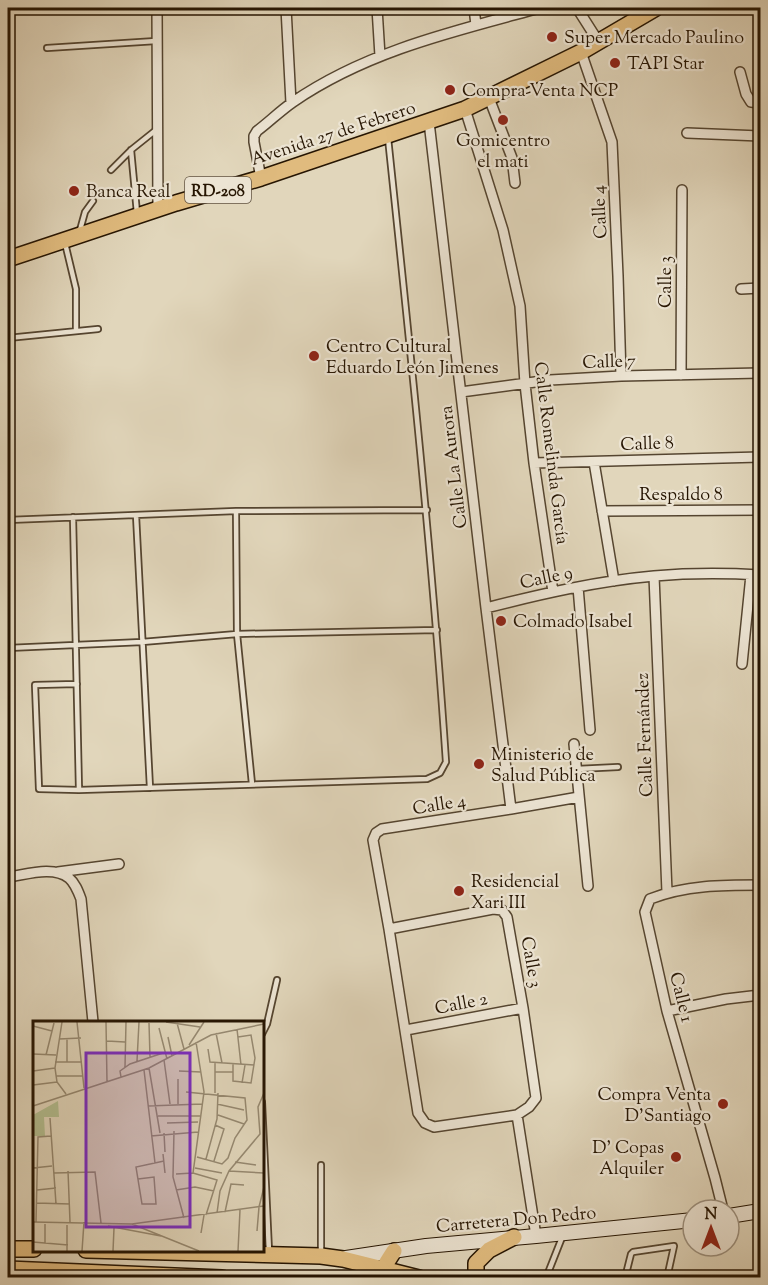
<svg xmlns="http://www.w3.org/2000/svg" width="768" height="1285" viewBox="0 0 768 1285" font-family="'Sorts Mill Goudy',serif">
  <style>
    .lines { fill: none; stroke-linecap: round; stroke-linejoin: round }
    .lane-casing { stroke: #554530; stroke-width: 8 }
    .street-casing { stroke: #554530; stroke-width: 12 }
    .secondary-casing { stroke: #261502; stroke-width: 16 }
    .primary-casing { stroke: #261502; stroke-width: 18 }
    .lane { stroke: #ece4d3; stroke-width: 4.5 }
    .street { stroke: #ece4d3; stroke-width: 9 }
    .secondary { stroke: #ece4d3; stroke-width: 14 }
    .primary { stroke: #e0bb7e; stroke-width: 15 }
    .poi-dot { fill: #8f2418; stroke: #ece4d3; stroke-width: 2 }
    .labels { text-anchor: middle; stroke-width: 4.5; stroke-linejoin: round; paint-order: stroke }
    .shield { fill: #ece4d3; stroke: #615341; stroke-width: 1.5 }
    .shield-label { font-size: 16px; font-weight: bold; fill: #261502 }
    .poi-label { font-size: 18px; fill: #261502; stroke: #ece4d3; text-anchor: start }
    .street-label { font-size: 18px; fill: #261502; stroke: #ece4d3 }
    .inset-road { fill: none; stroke: #968971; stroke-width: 1.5 }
    .view { fill: #7b2cbf; fill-opacity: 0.15; stroke: #7b2cbf; stroke-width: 3 }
    .inset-edge { fill: none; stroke: #261502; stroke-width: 3 }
  </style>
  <rect width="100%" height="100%" fill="#e1d6bb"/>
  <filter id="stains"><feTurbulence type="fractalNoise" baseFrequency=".00333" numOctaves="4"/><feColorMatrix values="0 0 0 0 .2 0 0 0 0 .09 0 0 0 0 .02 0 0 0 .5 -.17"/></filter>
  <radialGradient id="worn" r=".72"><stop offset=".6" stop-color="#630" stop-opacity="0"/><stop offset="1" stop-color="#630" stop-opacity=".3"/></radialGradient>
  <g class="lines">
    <g class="lane-casing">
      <path id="lane" d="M 47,48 L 156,41
        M 131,150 L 137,213
        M 111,170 L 131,150 L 156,130
        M 80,230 L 85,212 L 93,201
        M 65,243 L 76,289 L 76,331
        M 8,338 L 98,329
        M 236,511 L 237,634 L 252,784
        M 136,515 L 150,788
        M 73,517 L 79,790
        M 8,520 L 236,511 L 427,510
        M 8,648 L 142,642 L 237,634 L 437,630
        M 77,684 L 35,685 L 39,789 L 79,790 L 427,779 L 440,773 L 446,762 C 432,554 410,346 388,138
        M 577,769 L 618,767
        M 262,1034 L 267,1024 L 277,980
        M 262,1102 L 269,1251
        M 321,1253 L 321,1165
        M 546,1278 L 563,1235
        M 625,1278 L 631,1254 L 633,1252 L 674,1246 L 667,1278"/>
    </g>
    <g class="street-casing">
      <path id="street" d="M 157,8 L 158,209
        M 286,8 L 291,103
        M 377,8 L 380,56
        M 474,8 L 476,25
        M 577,8 L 598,41
        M 581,52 L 612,142 L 618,276 L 621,376
        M 740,72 L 746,94 L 751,102 L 760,103
        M 489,98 L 512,158 L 515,183
        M 465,109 L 503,230 L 520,306 L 525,384 L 534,463 L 553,592
        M 429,122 L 486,608 L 511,809
        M 687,133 L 760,136
        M 261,178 L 254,142 L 254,136 L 257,131 C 269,122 280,111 293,102 C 367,51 455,31 540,8
        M 741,289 L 760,288
        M 681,375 L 682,190
        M 461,392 L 550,380 L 621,376 L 760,373
        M 594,462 L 614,581
        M 534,463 L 760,457
        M 602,511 L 760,510
        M 654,576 L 667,892
        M 578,587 L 590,730
        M 486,608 C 541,594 597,581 654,576 C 689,573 725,573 760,575
        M 742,664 L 751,575
        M 574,744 L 588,886
        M 58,872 L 119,864
        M 8,877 C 25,875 53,865 69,878 C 75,883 78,891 81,899 L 93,1022
        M 389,929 L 493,909 L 502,910 L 507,917 L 523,1008 L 536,1098 L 529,1107 L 517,1115 L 434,1127 L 425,1123 L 418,1113 L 389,929 L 373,840 L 376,833 L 382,829 L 511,809 L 579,797
        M 667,1011 L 726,999 L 760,995
        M 406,1030 L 523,1008
        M 517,1115 L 536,1236
        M 723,1210 L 715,1178 L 667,1011 L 645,912 L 650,899 C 685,885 724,885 760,885"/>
    </g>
    <g class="secondary-casing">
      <path id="secondary" d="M 729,1216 L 760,1211
        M 346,1258 L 426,1246 L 536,1236 L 693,1220"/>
    </g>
    <g class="primary-casing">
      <path id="primary" d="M 8,259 L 176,203 L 261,178 L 465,109 L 581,52 L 656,8
        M 8,1249 L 34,1249
        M 86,1250 L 321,1256 L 343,1259 L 419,1278
        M 8,1269 L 222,1278
        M 381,1278 L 387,1262 L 394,1251
        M 476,1278 L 476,1263 L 489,1250 L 514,1237"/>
    </g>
    <use href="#lane" class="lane"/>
    <use href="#street" class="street"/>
    <use href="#secondary" class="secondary"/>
    <use href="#primary" class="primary"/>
  </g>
  <g class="poi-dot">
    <circle cx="552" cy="37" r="6"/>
    <circle cx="615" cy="63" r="6"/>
    <circle cx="450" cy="90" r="6"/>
    <circle cx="503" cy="120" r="6"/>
    <circle cx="74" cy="191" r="6"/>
    <circle cx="314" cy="356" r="6"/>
    <circle cx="501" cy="621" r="6"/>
    <circle cx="479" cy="764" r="6"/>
    <circle cx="459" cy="891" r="6"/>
    <circle cx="723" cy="1104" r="6"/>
    <circle cx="676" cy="1157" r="6"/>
  </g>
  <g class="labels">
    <rect class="shield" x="185" y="177" width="66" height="26" rx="4.5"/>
    <g class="shield-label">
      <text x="218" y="196">RD-208</text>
    </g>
    <g class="poi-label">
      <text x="564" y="43">Super Mercado Paulino</text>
      <text x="627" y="69">TAPI Star</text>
      <text x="462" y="96">Compra-Venta NCP</text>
      <text x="503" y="146" text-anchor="middle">Gomicentro<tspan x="503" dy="21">el mati</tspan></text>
      <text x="86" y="197">Banca Real</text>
      <text x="326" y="352">Centro Cultural<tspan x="326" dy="21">Eduardo León Jimenes</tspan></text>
      <text x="513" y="627">Colmado Isabel</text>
      <text x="491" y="760">Ministerio de<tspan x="491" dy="21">Salud Pública</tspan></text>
      <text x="471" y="887">Residencial<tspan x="471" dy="21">Xari III</tspan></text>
      <text x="711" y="1100" text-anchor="end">Compra Venta<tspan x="711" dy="21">D'Santiago</tspan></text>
      <text x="664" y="1153" text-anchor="end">D' Copas<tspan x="664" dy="21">Alquiler</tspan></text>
    </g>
    <g class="street-label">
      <text transform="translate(333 133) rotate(-18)" y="6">Avenida 27 de Febrero</text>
      <text transform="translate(599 212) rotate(-93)" y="6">Calle 4</text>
      <text transform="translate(665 282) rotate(-90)" y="6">Calle 3</text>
      <text transform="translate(609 361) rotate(-2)" y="6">Calle 7</text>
      <text transform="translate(647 443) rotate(-2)" y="6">Calle 8</text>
      <text transform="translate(552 453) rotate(83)" y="6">Calle Romelinda García</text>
      <text transform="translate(453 467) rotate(-97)" y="6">Calle La Aurora</text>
      <text x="681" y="500">Respaldo 8</text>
      <text transform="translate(546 577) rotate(-12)" y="6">Calle 9</text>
      <text transform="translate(644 735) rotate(-92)" y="6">Calle Fernández</text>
      <text transform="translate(439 804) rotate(-9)" y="6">Calle 4</text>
      <text transform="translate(532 962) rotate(80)" y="6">Calle 3</text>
      <text transform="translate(682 997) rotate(76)" y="6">Calle 1</text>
      <text transform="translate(461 1003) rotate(-11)" y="6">Calle 2</text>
      <text transform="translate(516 1219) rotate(-5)" y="6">Carretera Don Pedro</text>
    </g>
  </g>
  <g transform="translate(33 1021)">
    <rect width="231" height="231" fill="#e1d6bb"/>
    <path d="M 25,80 L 26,96 L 11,96 L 12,115 L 0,115 L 0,94 Z" fill="#b3be90"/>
    <path class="inset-road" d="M 29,1 L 22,47 L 24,61 L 33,73M 44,1 L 51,67M 73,1 L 74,61M 133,1 L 167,6M 116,2 L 117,36M 144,2 L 151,28M 0,5 L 19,10M 126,7 L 134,38M 204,8 L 208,44M 183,12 L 189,42M 135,16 L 139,35M 26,18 L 48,17M 34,18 L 34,41M 74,20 L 92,21M 156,24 L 171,1M 175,28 L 177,41 L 221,44M 0,33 L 23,34M 13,34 L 21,2M 131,39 L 137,83M 104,40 L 106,1M 22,41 L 49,41M 182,41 L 182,72M 200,43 L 200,60 L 218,62 L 222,37 L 218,14 L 205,16M 92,46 L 93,1M 116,47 L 127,112M 111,49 L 122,142M 0,50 L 22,47M 146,50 L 168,51M 182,51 L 200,51M 23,55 L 50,55M 88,56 L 87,50 L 97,43 L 130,32M 209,62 L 212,44M 0,64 L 24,61M 153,71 L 212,77 L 214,99 L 202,117 L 195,137 L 189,143 L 164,136M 145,83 L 145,58M 184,83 L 211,89M 0,85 L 116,47 L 178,14 L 231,3M 115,85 L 169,83M 185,94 L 211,103M 125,95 L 167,95M 17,97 L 23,183M 134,102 L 165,101M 141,110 L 140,156 L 151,197M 131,112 L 132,131M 118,115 L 165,111M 130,133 L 132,152M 173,138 L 184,98 L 185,72M 181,140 L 191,108 L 182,104M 202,141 L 223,144M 0,147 L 19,145M 162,147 L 189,152M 35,150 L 37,201M 196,150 L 231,152M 21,152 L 62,151 L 68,202M 160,152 L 171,71 L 163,21M 143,153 L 160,152 L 184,159 L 173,194M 105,158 L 121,156 L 123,183 L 109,183 L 103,146 L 131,140M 4,169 L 23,167M 143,169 L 162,166 L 181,170M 3,182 L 37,183M 226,186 L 231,166M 192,191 L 198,163 L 211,164M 184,192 L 187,170 L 196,150 L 227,113 L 225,86 L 231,72M 0,201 L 99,203 L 166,230M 3,201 L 5,116 L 18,115M 99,203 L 231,185M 34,204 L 34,230M 75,205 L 128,215M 224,210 L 226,186M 168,212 L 171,194M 0,221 L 35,224M 12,223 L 12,203M 49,230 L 51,201M 80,230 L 81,207M 205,230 L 207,189"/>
    <path class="view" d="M 53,32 L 157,32 L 157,206 L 53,206 Z"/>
    <rect width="231" height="231" class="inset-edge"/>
  </g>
  <rect width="768" height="1285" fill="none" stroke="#e1d6bb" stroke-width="30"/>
  <rect x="9" y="9" width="750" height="1267" fill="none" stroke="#261502" stroke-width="3"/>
  <rect x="15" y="15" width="738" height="1255" fill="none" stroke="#261502" stroke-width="1.5"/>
  <g transform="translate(711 1228)"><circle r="28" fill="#ece4d3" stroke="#9d917f" stroke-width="1.5"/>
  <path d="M0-4.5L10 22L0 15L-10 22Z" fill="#8f2418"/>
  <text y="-9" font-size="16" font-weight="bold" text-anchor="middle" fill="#261502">N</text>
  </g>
  <rect width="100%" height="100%" filter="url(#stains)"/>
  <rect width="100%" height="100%" fill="url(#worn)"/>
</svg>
